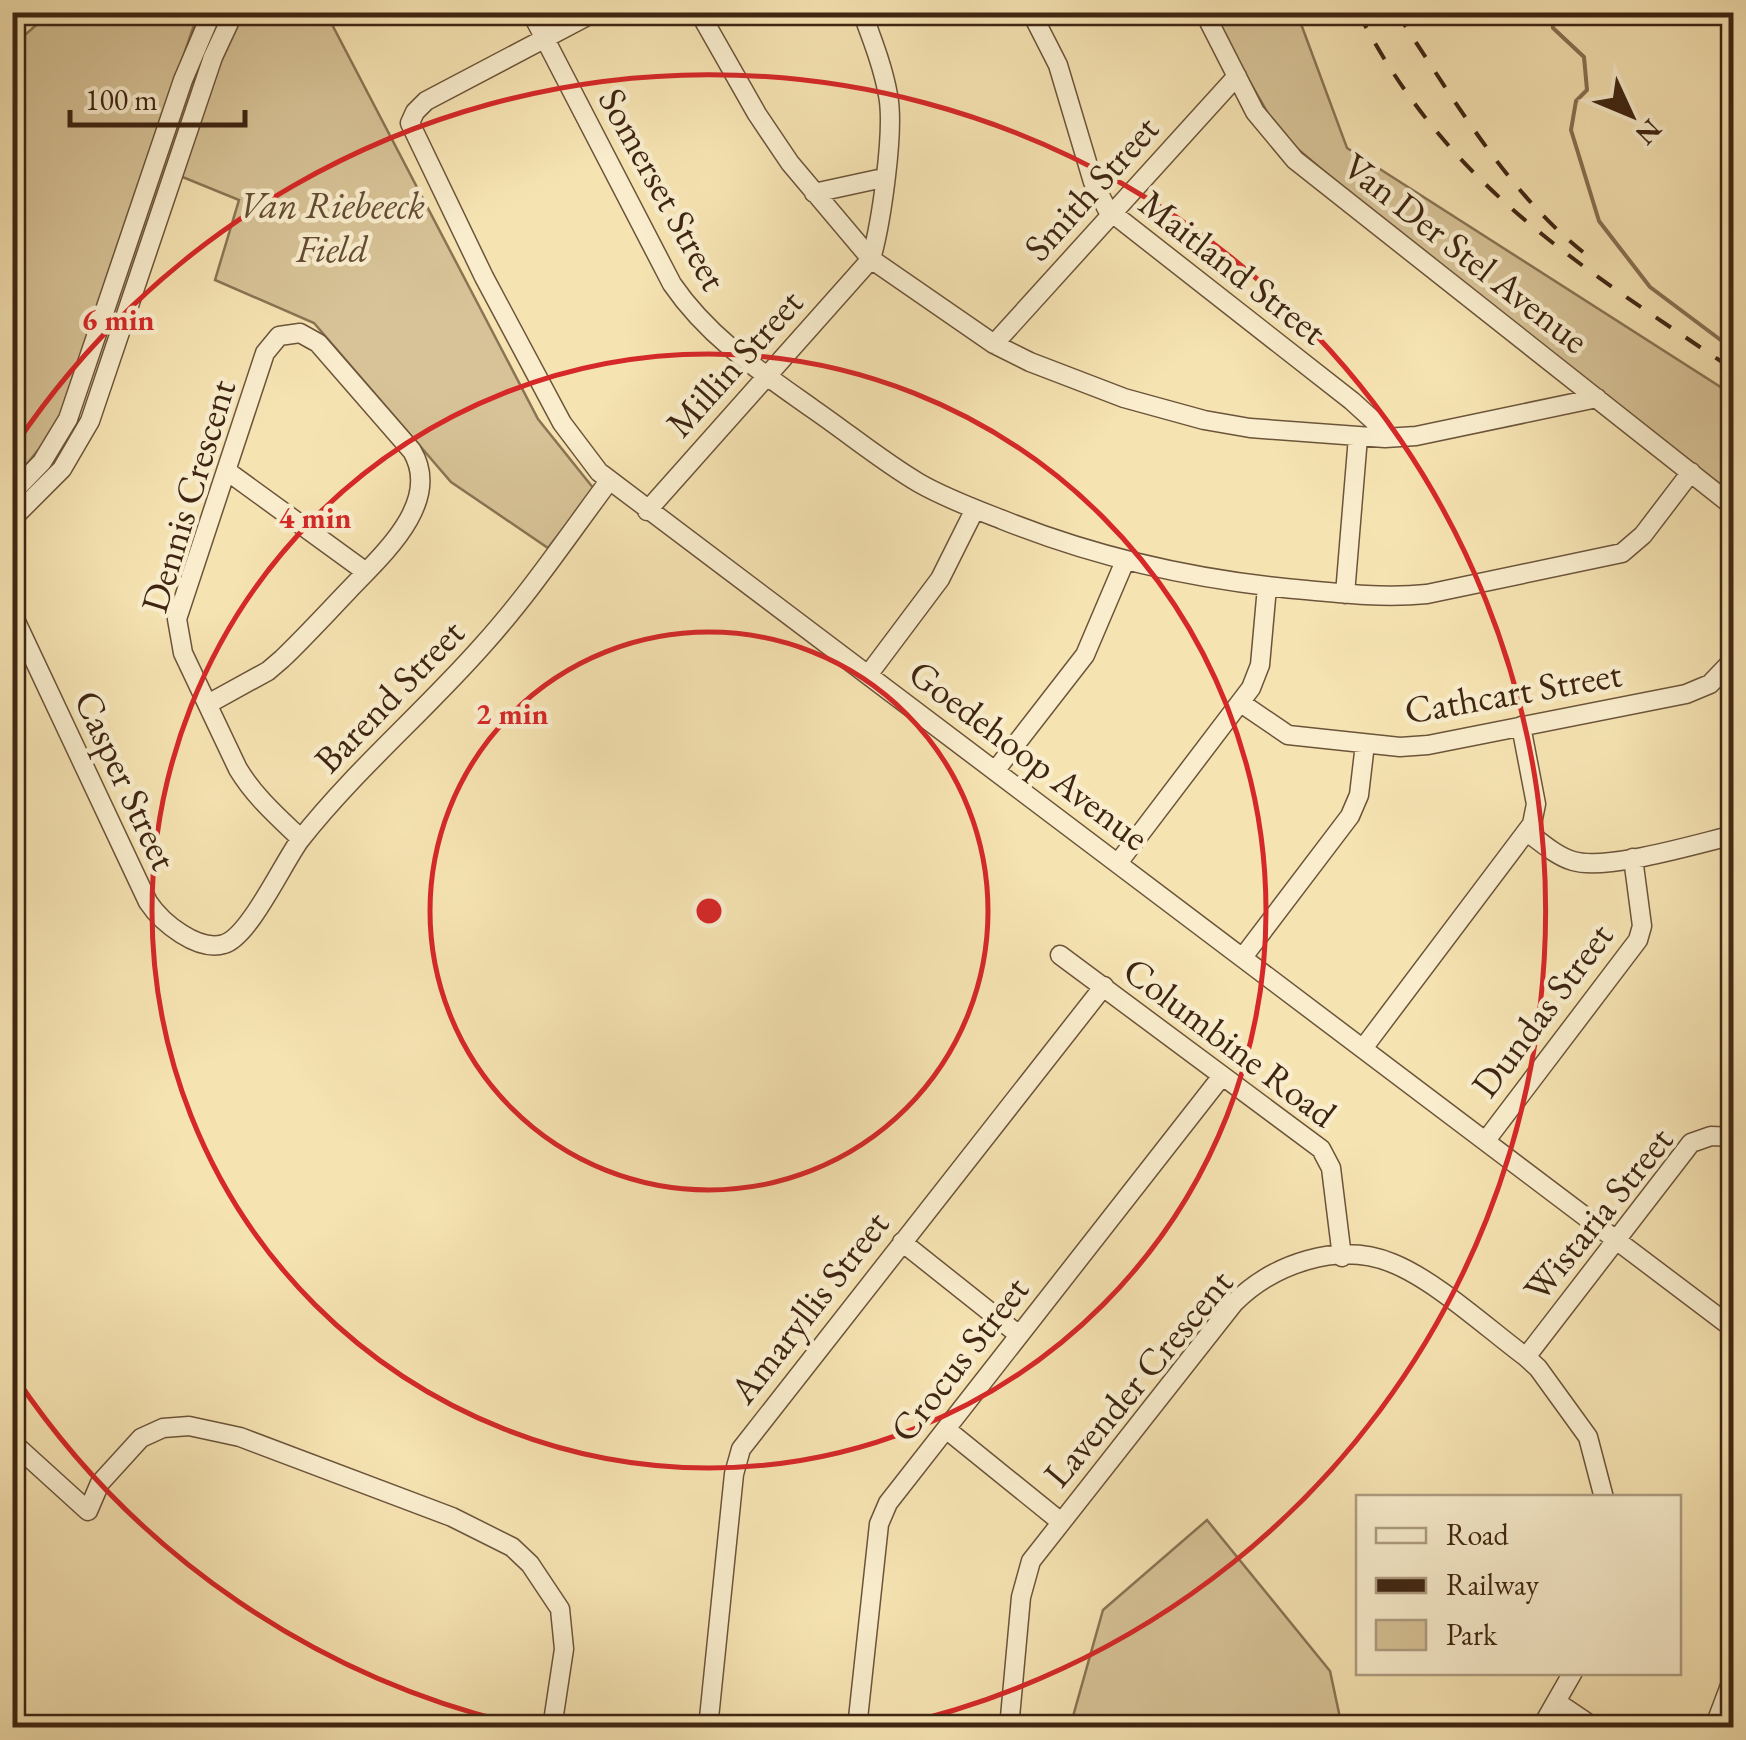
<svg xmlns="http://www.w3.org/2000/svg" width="1746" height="1740" viewBox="0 0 1746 1740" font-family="'EB Garamond',serif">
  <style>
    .green { fill: #d7c397; stroke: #8a7454; stroke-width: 2.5 }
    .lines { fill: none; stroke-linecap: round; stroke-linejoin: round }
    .stream { stroke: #877052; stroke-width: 4 }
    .minor-casing { stroke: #6c543a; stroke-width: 21 }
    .minor { stroke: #f9edcd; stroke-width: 18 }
    .rail { stroke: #3e2512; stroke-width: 4; stroke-dasharray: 18 18; stroke-linecap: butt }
    .ring { fill: none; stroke: #d62828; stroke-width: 5 }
    .labels { text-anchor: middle; stroke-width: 9; stroke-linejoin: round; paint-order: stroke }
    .street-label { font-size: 38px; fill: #3e2512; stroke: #f9edcd }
    .park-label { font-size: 38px; font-style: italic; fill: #644c33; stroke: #f9edcd }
    .centre { fill: #d62828; stroke: #f9edcd; stroke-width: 5 }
    .ring-label { font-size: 30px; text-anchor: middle; font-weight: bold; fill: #d62828; stroke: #f9edcd; stroke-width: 9; stroke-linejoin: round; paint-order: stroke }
  </style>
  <rect width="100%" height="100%" fill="#f6e3b2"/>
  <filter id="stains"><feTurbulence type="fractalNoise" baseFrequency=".002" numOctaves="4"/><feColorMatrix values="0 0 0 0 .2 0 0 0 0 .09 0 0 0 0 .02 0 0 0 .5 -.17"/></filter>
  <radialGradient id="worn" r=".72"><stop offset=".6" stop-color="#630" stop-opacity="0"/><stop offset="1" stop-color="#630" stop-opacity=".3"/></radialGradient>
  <path class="green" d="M 111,13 L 202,13 L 193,28 L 57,427 L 13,481 L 13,45 L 41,21 Z
    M 243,13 L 326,13 L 538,419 L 594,489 L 548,548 L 451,482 L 314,323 L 215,280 L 239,200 L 180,176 L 230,34 Z
    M 1210,13 L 1297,13 L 1347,148 L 1733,395 L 1733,495 L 1364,205 L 1280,134 Z
    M 1207,1520 L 1330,1671 L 1342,1727 L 1070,1727 L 1103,1610 Z"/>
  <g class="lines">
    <path class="stream" d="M 1551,12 L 1553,28 L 1584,57 L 1587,90 L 1576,101 L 1571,130 L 1599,221 L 1650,287 L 1734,350"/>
    <g class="minor-casing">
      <path id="minor" d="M 531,12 L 672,284 C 709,338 761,372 813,409 C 848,433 883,462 919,483 C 945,498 975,509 1003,520 C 1100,559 1201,581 1306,590 C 1346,594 1386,598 1427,594 L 1622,553 L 1643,535 L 1691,472
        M 595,12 L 426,101 L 415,112 L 410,123 L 484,277 L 562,423 L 599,472 L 1734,1329
        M 699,12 L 757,114 L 790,163 L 871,259 L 994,344 L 1030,362 L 1124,398 L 1204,420 L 1250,428 L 1385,438 L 1416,436 L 1597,398
        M 1031,12 L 1058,65 L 1093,182 L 1107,209 L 1352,401 L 1374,421 L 1385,438
        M 1204,12 L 1255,112 L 1295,160 L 1734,507
        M 814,193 L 883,178
        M 994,344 L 1237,76
        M 227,471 L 366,572
        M 12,493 L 42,462 L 68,419 L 183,80 L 212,12
        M 647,511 L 871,259 C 881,224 895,130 888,95 C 883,67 872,39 862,12
        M 12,519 L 62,469 L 90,421 L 213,57 L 234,12
        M 1345,594 L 1358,437
        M 12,613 L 148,902 C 162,923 198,952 224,944 C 249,937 283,863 300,840 C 355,770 424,712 483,645 C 529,594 568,536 609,481
        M 868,675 L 940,579 L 975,509
        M 1241,703 L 1288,735 L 1400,747 L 1428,745 L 1686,694 L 1710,684 L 1734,659
        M 208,704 L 268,671 L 282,659 C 305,637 326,614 348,591 C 380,557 443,503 412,451 L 318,343 L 300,333 L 279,336 L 265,353 L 177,619 L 183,653 L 238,769 C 255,797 278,817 301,839
        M 995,771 L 1085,655 L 1125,561
        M 1527,832 C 1541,842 1556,856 1573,861 C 1607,871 1696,844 1734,835
        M 1118,863 L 1251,688 L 1260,665 L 1267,587
        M 1060,955 L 1321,1149 L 1331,1168 L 1342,1257
        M 1243,957 L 1350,816 L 1359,795 L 1365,744
        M 1364,1047 L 1532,824 L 1536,804 L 1521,726
        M 1487,1139 L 1638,940 L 1642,926 L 1633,858
        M 902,1242 L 1019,1335
        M 1526,1357 L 1691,1143 L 1711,1136 L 1734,1137
        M 946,1429 L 1061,1522
        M 12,1442 L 88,1511 L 100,1483 L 141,1438 L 163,1428 L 189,1426 L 240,1437 L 452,1517 L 512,1547 L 530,1564 L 560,1609 L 564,1649 L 552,1728
        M 1558,1703 L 1595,1728
        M 708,1728 L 734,1474 L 741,1449 L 1104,986
        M 857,1728 L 879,1524 L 888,1503 L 1222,1076
        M 1009,1728 L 1021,1597 L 1031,1561 L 1234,1303 C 1273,1264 1338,1241 1392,1263 C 1435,1280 1487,1328 1526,1357 L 1538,1368 L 1588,1437 L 1604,1498
        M 1541,1728 L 1573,1672
        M 1714,1728 L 1734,1675"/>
    </g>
    <use href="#minor" class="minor"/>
    <path class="rail" d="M 1358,12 C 1447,186 1579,265 1734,370
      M 1396,12 C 1451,94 1505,190 1583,252"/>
  </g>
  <g class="ring">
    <circle cx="709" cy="911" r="279"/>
    <circle cx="709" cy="911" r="557"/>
    <path d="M528 1727A836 836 0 0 1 16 1378M16 444A836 836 0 1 1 890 1727"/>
  </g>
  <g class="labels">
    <g class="street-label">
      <text transform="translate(1091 188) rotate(-48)" y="13">Smith Street</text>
      <text transform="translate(663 189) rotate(61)" y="13">Somerset Street</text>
      <text transform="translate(1466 253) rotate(38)" y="13">Van Der Stel Avenue</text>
      <text transform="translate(1233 267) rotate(38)" y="13">Maitland Street</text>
      <text transform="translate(734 363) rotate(-48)" y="13">Millin Street</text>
      <text transform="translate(188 496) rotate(-73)" y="13">Dennis Crescent</text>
      <text transform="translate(1513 692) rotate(-10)" y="13">Cathcart Street</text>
      <text transform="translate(389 696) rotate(-46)" y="13">Barend Street</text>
      <text transform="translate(1029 755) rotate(37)" y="13">Goedehoop Avenue</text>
      <text transform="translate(126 780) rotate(65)" y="13">Casper Street</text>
      <text transform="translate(1542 1010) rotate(-53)" y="13">Dundas Street</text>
      <text transform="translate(1230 1042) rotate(37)" y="13">Columbine Road</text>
      <text transform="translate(1598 1214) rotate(-51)" y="13">Wistaria Street</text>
      <text transform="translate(809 1307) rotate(-52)" y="13">Amaryllis Street</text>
      <text transform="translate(959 1359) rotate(-52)" y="13">Crocus Street</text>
      <text transform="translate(1138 1378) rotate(-50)" y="13">Lavender Crescent</text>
    </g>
    <g class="park-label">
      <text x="332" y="218">Van Riebeeck<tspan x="332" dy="44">Field</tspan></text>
    </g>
  </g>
  <circle cx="709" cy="911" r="15" class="centre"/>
  <g class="ring-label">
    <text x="118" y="330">6 min</text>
    <text x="315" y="528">4 min</text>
    <text x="512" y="724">2 min</text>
  </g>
  <rect width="1746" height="1740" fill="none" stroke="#f6e3b2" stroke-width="50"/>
  <rect x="15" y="15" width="1716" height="1710" fill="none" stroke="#3e2512" stroke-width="5"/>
  <rect x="25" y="25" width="1696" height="1690" fill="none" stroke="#3e2512" stroke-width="2.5"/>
  <rect x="1356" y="1495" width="325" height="180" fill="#f9edcd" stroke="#ae9d82" stroke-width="2.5"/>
  <rect x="1376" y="1528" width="50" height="15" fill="#f9edcd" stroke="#ae9d82" stroke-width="2.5"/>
  <text x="1446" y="1545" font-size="30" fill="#3e2512">Road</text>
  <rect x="1376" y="1578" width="50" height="15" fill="#3e2512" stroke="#ae9d82" stroke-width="2.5"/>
  <text x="1446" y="1595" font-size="30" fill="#3e2512">Railway</text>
  <rect x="1376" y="1620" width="50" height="30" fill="#d7c397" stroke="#ae9d82" stroke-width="2.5"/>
  <text x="1446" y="1645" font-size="30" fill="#3e2512">Park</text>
  <g transform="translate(1631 115) rotate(134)" stroke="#f9edcd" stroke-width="8" paint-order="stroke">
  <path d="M0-8L18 38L0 25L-18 38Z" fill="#3e2512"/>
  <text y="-15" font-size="28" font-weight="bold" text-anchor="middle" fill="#3e2512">N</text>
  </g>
  <path d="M70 110v15h175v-15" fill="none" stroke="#3e2512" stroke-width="5"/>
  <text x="85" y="110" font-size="30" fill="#3e2512" stroke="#f9edcd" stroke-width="8" paint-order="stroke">100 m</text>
  <rect width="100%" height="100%" filter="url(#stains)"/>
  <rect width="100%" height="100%" fill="url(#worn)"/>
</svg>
